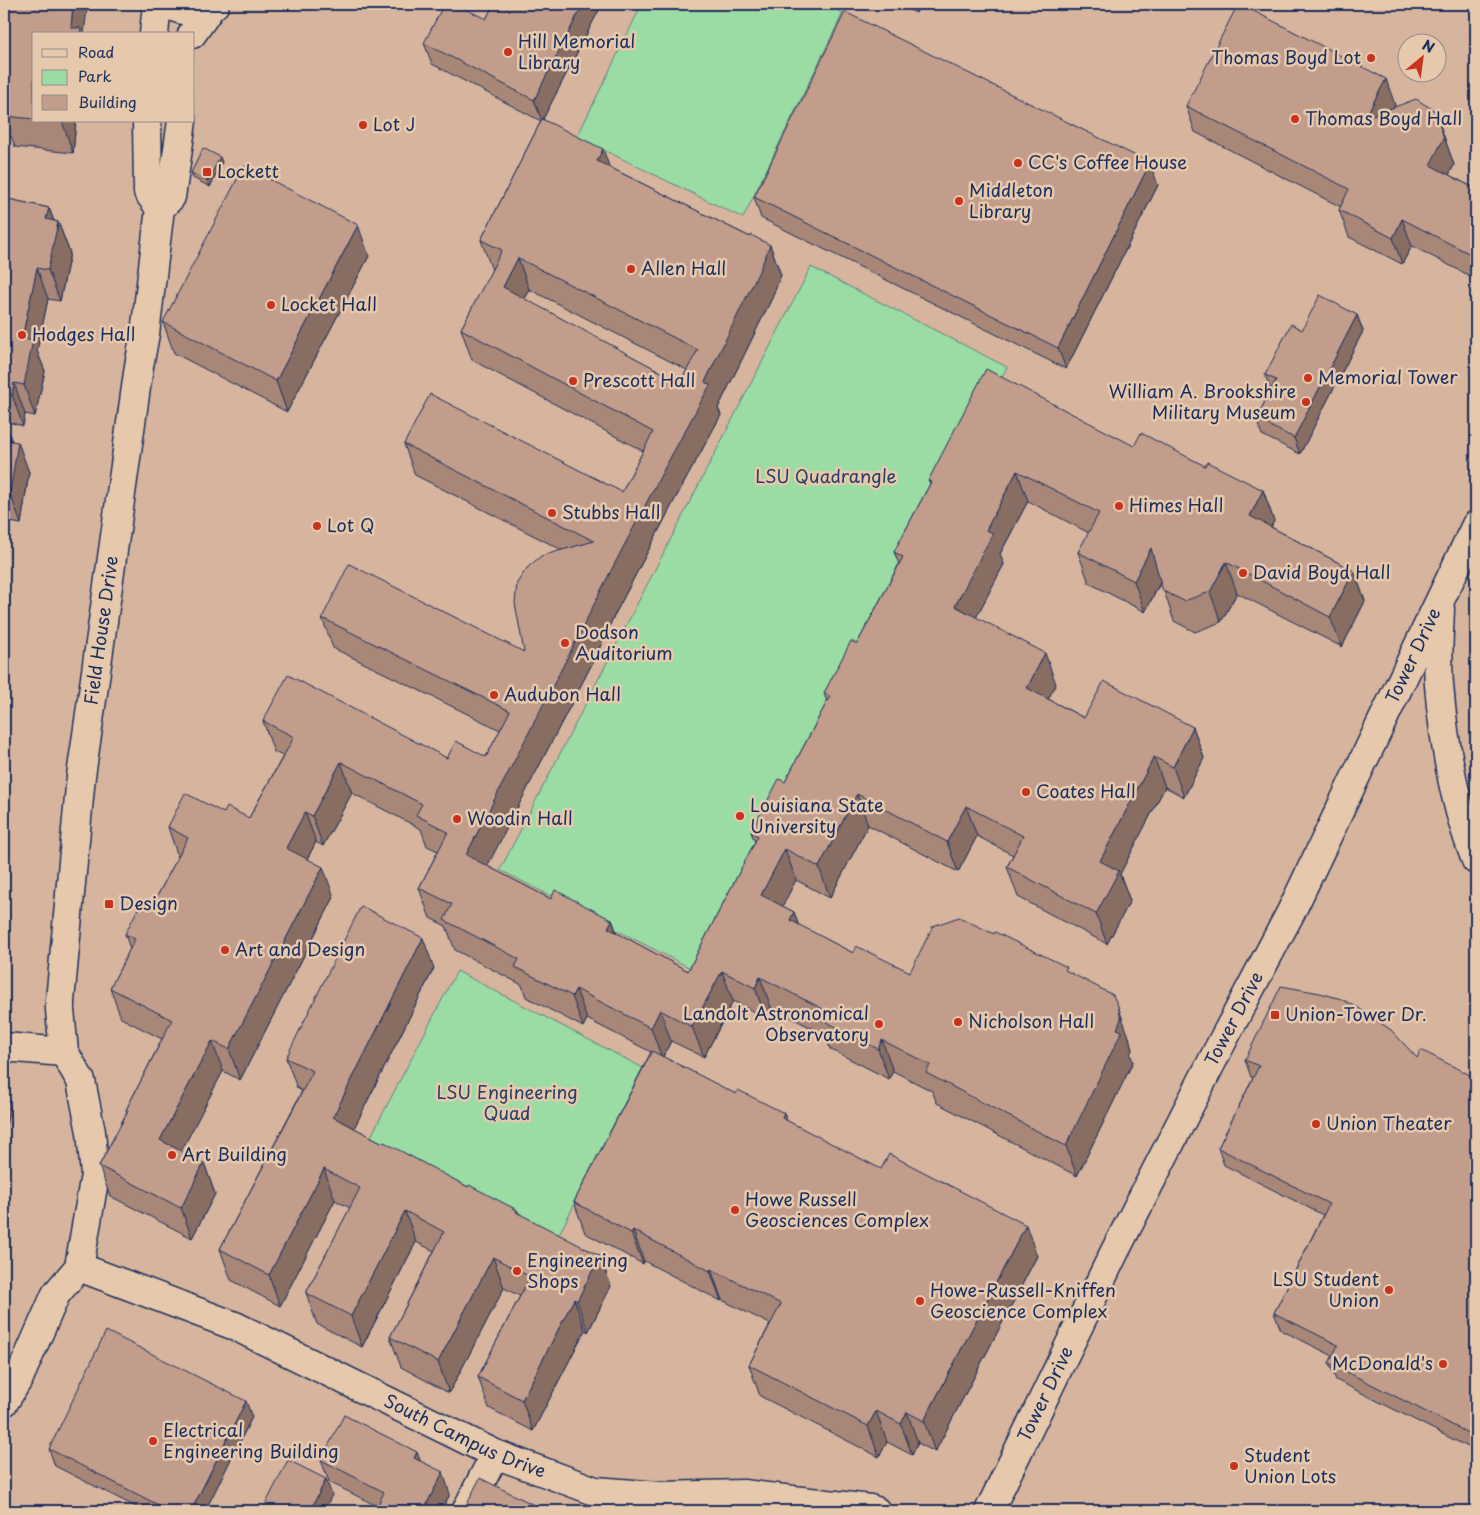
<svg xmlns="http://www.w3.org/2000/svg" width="1480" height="1515" viewBox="0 0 1480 1515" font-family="'Playpen Sans',sans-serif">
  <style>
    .built { fill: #d7b49d; fill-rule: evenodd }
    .green { fill: #9bdba4; stroke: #5b8581 }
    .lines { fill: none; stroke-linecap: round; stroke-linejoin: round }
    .minor-casing { stroke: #1b2f5e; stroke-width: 31 }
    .minor { stroke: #e6c9ad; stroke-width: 28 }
    .wall { fill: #a88778; stroke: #1b2f5e; fill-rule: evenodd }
    .shaded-wall { fill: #886e62; stroke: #1b2f5e }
    .building { fill: #c39d8c; stroke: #1b2f5e; fill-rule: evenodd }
    .poi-dot { fill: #c8321e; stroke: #e6c9ad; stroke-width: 2 }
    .labels { text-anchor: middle; stroke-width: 5; stroke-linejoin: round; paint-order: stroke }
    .poi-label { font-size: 18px; fill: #1b2f5e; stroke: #e6c9ad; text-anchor: start }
    .park-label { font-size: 18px; fill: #284065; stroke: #e6c9ad }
    .street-label { font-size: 18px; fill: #1b2f5e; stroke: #e6c9ad }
  </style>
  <rect width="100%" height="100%" fill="#e5c2a6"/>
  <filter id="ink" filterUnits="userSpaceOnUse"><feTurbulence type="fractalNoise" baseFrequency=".02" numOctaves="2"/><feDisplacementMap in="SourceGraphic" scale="10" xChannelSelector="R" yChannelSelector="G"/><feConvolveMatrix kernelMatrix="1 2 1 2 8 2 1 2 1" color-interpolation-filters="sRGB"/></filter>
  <g filter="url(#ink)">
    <path class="built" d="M 4,4 L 1476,4 L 1476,1511 L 4,1511 ZM 34,34 L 194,34 L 194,121 L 34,121 ZM 1408,42 L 1438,42 L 1438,72 L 1408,72 Z"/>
    <path class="green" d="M 642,4 L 823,4 L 843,13 L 743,218 L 577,137 Z
      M 811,267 L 1007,367 L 696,971 L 500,870 Z
      M 1476,664 L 1476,746 L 1471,710 Z
      M 457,971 L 645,1069 L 558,1236 L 370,1138 Z"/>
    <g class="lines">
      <g class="minor-casing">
        <g id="minor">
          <path d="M 168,4 C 183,13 201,14 215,4"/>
          <path d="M 154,34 L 157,4"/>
          <path d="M 192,34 L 211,7"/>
          <path d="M 147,121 L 148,192 L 160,208"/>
          <path d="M 1440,609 C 1439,634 1437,660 1439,685 C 1444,745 1454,805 1476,860"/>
          <path d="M 4,1047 L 64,1052"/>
          <path id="s1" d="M 79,1267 L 235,1326 L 495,1454 L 595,1491 L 660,1496 L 743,1494 L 870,1509 L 876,1511"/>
          <path id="s2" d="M 4,1402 L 19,1378 L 56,1294 L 79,1267 L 95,1175 L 91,1132 L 81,1081 L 64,1052 L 60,1010 L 60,1001 L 81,776 L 88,728 L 139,366 L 145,334 L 160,208 L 171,197 L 182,121"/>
          <path d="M 466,1511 L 495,1454"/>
          <path id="s3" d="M 989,1511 L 1114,1253 L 1222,1042 L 1291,912 L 1476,525"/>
        </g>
      </g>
      <use href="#minor" class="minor"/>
    </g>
    <path class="wall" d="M 4,4 L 87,9 L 34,34 L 34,121 L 76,121 L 73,153 L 15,147 L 11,136 L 4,135 Z
      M 494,4 L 602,4 L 543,119 L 609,167 L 750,237 L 770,245 L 781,275 L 772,298 L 718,408 L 721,415 L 673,503 L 613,618 L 594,660 L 487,866 L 551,899 L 612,920 L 617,933 L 688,971 L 755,842 L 751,832 L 785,782 L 827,702 L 824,693 L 857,644 L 899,564 L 894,552 L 930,484 L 928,481 L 1134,446 L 1205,466 L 1263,490 L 1274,521 L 1271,527 L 1354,571 L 1365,601 L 1342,647 L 1237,593 L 1221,622 L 1195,632 L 1174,621 L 1161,582 L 1145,612 L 1089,583 L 1078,552 L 1089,533 L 1028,501 L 1000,554 L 1004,564 L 976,617 L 1056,684 L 1048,699 L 1084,718 L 1193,727 L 1204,758 L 1184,797 L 1165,787 L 1120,874 L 1130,901 L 1107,944 L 1018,897 L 1007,867 L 1013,855 L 977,836 L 958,872 L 868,825 L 830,898 L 796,880 L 782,906 L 794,912 L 798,925 L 853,953 L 910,972 L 1068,972 L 1129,1037 L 1132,1050 L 1130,1054 L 1133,1062 L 1077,1176 L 937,1103 L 932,1091 L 893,1071 L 889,1079 L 830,1049 L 825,1035 L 771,1007 L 766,1018 L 733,1001 L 704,1057 L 671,1041 L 663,1057 L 787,1121 L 1037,1256 L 935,1452 L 918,1443 L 912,1455 L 887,1442 L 879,1457 L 760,1396 L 749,1365 L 770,1324 L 722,1300 L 721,1301 L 644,1261 L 643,1264 L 585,1233 L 574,1202 L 651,1052 L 587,1019 L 583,1027 L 526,997 L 522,985 L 455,950 L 446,926 L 430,918 L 419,888 L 438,851 L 427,846 L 421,829 L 352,793 L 323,846 L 316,842 L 307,859 L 334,897 L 240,1080 L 223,1071 L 181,1151 L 204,1163 L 215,1194 L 192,1238 L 110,1196 L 99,1166 L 127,1112 L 126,1110 L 162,1039 L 121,1018 L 110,988 L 130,949 L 125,934 L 152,906 L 178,857 L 168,827 L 224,813 L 249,818 L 283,756 L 274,752 L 263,721 L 447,758 L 486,757 L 500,730 L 333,648 L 322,618 L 524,652 L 562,550 L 415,475 L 404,444 L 622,492 L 643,451 L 472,360 L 461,329 L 492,270 L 481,240 L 541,121 L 432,64 L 424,43 L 486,19 ZM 529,289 L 687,370 L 680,382 L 524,299 Z
      M 897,4 L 920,4 L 916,13 Z
      M 1395,105 L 1394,107 L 1435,111 L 1454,165 L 1449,175 L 1476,189 L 1476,279 L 1412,246 L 1402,264 L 1349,237 L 1339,210 L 1341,207 L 1195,132 L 1186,106 Z
      M 222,162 L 210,187 L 193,178 L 191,173 Z
      M 1158,185 L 1066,369 L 761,218 L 754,197 Z
      M 4,198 L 49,208 L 54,221 L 58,222 L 70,253 L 60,301 L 48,299 L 37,351 L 45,371 L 35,416 L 25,414 L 23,426 L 4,421 Z
      M 369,256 L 287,412 L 174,353 L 163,322 Z
      M 1357,315 L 1363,331 L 1300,454 L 1262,435 L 1256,419 L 1271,390 L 1265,375 L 1302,330 Z
      M 4,426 L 29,472 L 21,524 L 9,522 L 4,559 Z
      M 434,968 L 354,1128 L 468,1187 L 517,1210 L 519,1213 L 611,1286 L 588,1332 L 585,1330 L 533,1431 L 489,1408 L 478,1377 L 520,1296 L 504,1288 L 449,1393 L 401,1367 L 390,1337 L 434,1251 L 416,1242 L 362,1347 L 317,1324 L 306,1293 L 350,1208 L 335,1200 L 280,1306 L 231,1280 L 220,1249 L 302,1091 L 297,1088 L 286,1058 Z
      M 1417,1058 L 1476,1078 L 1476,1451 L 1336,1380 L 1329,1363 L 1333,1356 L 1281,1330 L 1274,1313 L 1323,1215 L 1224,1165 L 1218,1148 L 1253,1078 L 1251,1077 L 1245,1060 Z
      M 252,1417 L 205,1511 L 144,1511 L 55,1466 L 49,1449 Z
      M 321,1460 L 421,1461 L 450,1494 L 441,1511 L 375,1511 L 377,1506 L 329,1482 Z"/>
    <path class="shaded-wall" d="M 73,4 L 85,4 L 87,9 L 84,34 L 73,34 L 71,28 Z
      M 583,4 L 602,4 L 542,121 L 534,100 Z
      M 913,4 L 920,4 L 916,13 Z
      M 1386,79 L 1395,105 L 1375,145 L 1365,118 Z
      M 1435,111 L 1454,165 L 1440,192 L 1430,165 Z
      M 62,121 L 76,121 L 73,153 Z
      M 603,149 L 614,180 L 597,161 Z
      M 220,157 L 222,162 L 210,187 L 208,181 Z
      M 1150,163 L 1158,185 L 1066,369 L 1058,348 Z
      M 49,208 L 57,230 L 58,222 L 70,253 L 60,301 L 48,270 L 46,219 Z
      M 1402,219 L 1412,246 L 1402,264 L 1393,238 Z
      M 358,225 L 369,256 L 287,412 L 276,381 Z
      M 770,245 L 781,275 L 772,298 L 718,408 L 721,415 L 673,503 L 613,618 L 594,660 L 477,886 L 466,855 L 705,382 Z
      M 518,258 L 529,289 L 514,318 L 503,287 Z
      M 37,268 L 48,299 L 37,351 L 45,371 L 35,416 L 24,385 L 22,338 Z
      M 1357,315 L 1363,331 L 1300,454 L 1294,438 Z
      M 14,383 L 25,414 L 23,426 L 12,395 Z
      M 7,427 L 16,453 L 18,442 L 29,472 L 21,524 L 10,493 L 5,440 Z
      M 1017,471 L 1028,501 L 1000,554 L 1004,564 L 966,637 L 955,606 L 986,530 Z
      M 1263,490 L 1274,521 L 1261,547 L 1250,516 Z
      M 4,507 L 9,522 L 4,559 Z
      M 1151,548 L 1162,579 L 1145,612 L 1134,581 Z
      M 1226,562 L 1237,593 L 1221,622 L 1210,592 Z
      M 1354,571 L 1365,601 L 1342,647 L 1330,617 Z
      M 4,644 L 7,653 L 4,672 Z
      M 1045,653 L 1056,684 L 1038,719 L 1027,688 Z
      M 1193,727 L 1204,758 L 1184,797 L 1173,767 Z
      M 1154,757 L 1165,787 L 1120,874 L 1130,901 L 1107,944 L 1096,914 L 1100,861 Z
      M 341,762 L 352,793 L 323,846 L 312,816 Z
      M 857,794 L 868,825 L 830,898 L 819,867 Z
      M 966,806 L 977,836 L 958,872 L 947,842 Z
      M 305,812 L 316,842 L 297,878 L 286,848 Z
      M 785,849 L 796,880 L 772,926 L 761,895 Z
      M 323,867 L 334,897 L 240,1080 L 229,1049 Z
      M 794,912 L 805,943 L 790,920 Z
      M 612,920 L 623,950 L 608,928 Z
      M 423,938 L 434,968 L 344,1148 L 333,1117 Z
      M 722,971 L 733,1001 L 704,1057 L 692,1027 Z
      M 760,977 L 771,1007 L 766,1018 L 755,988 Z
      M 576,989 L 587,1019 L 583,1027 L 572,996 Z
      M 1118,1006 L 1129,1037 L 1132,1050 L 1130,1054 L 1133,1062 L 1077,1176 L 1066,1146 L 1117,1029 Z
      M 660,1010 L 671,1041 L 662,1058 L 651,1028 Z
      M 882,1040 L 893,1071 L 889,1079 L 878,1049 Z
      M 212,1041 L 223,1071 L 171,1171 L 160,1140 Z
      M 4,1088 L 10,1105 L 4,1140 Z
      M 784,1113 L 796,1144 L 782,1118 Z
      M 204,1163 L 215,1194 L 192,1238 L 181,1208 Z
      M 324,1169 L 335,1200 L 280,1306 L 269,1275 Z
      M 405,1211 L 416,1242 L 362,1347 L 351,1316 Z
      M 1026,1225 L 1037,1256 L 935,1452 L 924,1421 Z
      M 633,1230 L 644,1261 L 643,1264 L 631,1233 Z
      M 600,1256 L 611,1286 L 588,1332 L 577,1301 Z
      M 493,1257 L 504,1288 L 449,1393 L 438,1362 Z
      M 711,1269 L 722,1300 L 721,1301 L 710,1271 Z
      M 574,1299 L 585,1330 L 533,1431 L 522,1400 Z
      M 246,1401 L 252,1417 L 205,1511 L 191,1511 Z
      M 876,1411 L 887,1442 L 879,1457 L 868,1426 Z
      M 907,1412 L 918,1443 L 912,1455 L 901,1424 Z
      M 417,1452 L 425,1473 L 414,1458 Z
      M 443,1472 L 450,1494 L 441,1511 L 423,1511 Z
      M 326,1479 L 332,1495 L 324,1511 L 310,1511 Z"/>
    <path class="building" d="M 4,4 L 73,4 L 71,28 L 81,28 L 80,34 L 34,34 L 34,119 L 4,116 L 5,106 L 4,106 Z
      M 444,4 L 455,4 L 486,19 L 494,4 L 583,4 L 534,100 L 424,43 Z
      M 1238,4 L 1240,4 L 1386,79 L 1365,118 L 1416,99 L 1435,111 L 1444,138 L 1430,165 L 1476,189 L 1476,257 L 1402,219 L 1393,238 L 1339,210 L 1349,189 L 1186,106 Z
      M 845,12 L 1150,163 L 1058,348 L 754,197 Z
      M 542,119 L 603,149 L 597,161 L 750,237 L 751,235 L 770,245 L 761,267 L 705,382 L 710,385 L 662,473 L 602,588 L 582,629 L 466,855 L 551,899 L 555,890 L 612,920 L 608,928 L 688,971 L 758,836 L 751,832 L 779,779 L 785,782 L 830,696 L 824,693 L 851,641 L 857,644 L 903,557 L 894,552 L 931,482 L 928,481 L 986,369 L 1134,446 L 1141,433 L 1205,466 L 1207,462 L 1263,490 L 1250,516 L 1354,571 L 1330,617 L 1226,562 L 1210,592 L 1184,601 L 1163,591 L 1151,548 L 1134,581 L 1078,552 L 1099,513 L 1017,471 L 986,530 L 993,533 L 955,606 L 1045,653 L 1027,688 L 1084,718 L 1104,681 L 1193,727 L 1173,767 L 1154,757 L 1100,861 L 1119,871 L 1096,914 L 1007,867 L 1023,836 L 966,806 L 947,842 L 857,794 L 819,867 L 785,849 L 761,895 L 794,912 L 790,920 L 853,953 L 856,946 L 910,972 L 933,926 L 959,917 L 994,934 L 995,932 L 1067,967 L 1065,970 L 1113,995 L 1118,1006 L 1121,1019 L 1117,1029 L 1122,1031 L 1066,1146 L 926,1073 L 930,1065 L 882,1040 L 878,1049 L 819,1018 L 823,1009 L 760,977 L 755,988 L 722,971 L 692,1027 L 660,1010 L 651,1028 L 576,989 L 572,996 L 515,967 L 519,959 L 444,920 L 452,904 L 419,888 L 448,832 L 416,815 L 422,804 L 341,762 L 312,816 L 305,812 L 286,848 L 323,867 L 229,1049 L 212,1041 L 160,1140 L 204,1163 L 181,1208 L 99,1166 L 128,1111 L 126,1110 L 172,1020 L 110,988 L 135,939 L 125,934 L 142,901 L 152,906 L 188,838 L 168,827 L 185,793 L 224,813 L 227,807 L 249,818 L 294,737 L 263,721 L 288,675 L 447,758 L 456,741 L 486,757 L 510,711 L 322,618 L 349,564 L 524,652 L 515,603 L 517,583 L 527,568 L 541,556 L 594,541 L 404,444 L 430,394 L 622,492 L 653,432 L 461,329 L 502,250 L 481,240 ZM 518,258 L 698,350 L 680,382 L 503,287 Z
      M 203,148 L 220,157 L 208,181 L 191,173 Z
      M 244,166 L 358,225 L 276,381 L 163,322 Z
      M 4,198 L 49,208 L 46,219 L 58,222 L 48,270 L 37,268 L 22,338 L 33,340 L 24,385 L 14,383 L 12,395 L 4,393 Z
      M 1320,295 L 1357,315 L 1294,438 L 1256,419 L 1276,380 L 1265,375 L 1291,324 L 1302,330 Z
      M 4,426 L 7,427 L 5,440 L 18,442 L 10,493 L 4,492 Z
      M 361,906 L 423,938 L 333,1117 L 383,1143 L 384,1142 L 468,1187 L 469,1185 L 517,1210 L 516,1212 L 600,1256 L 577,1301 L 574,1299 L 522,1400 L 478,1377 L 530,1277 L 493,1257 L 438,1362 L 390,1337 L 444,1232 L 405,1211 L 351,1316 L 306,1293 L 360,1188 L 324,1169 L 269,1275 L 220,1249 L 313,1071 L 286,1058 Z
      M 1281,986 L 1320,993 L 1341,999 L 1357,1007 L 1391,1030 L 1417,1058 L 1421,1050 L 1476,1078 L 1476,1437 L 1329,1363 L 1338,1345 L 1274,1313 L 1329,1204 L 1218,1148 L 1259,1066 L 1245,1060 Z
      M 652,1051 L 736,1094 L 738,1090 L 784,1113 L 782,1118 L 881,1169 L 889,1154 L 1026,1225 L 924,1421 L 907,1412 L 901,1424 L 876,1411 L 868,1426 L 749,1365 L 781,1304 L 711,1269 L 710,1271 L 633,1230 L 631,1233 L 574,1202 Z
      M 106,1331 L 246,1401 L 191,1511 L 170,1511 L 49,1449 Z
      M 344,1415 L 417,1452 L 414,1458 L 443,1472 L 423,1511 L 375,1511 L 384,1492 L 321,1460 Z
      M 288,1460 L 326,1479 L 310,1511 L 262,1511 Z
      M 480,1478 L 546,1511 L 463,1511 Z"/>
  </g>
  <g class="poi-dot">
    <circle cx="508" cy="52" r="5"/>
    <circle cx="1371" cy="58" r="5"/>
    <circle cx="1295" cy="119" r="5"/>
    <circle cx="363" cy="125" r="5"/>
    <circle cx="1018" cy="163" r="5"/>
    <rect x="202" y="167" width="10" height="10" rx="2.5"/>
    <circle cx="959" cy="201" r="5"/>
    <circle cx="631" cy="269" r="5"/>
    <circle cx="271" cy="305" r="5"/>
    <circle cx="22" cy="335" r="5"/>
    <circle cx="1308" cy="378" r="5"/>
    <circle cx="573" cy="381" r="5"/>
    <circle cx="1306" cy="402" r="5"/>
    <circle cx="1119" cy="506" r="5"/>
    <circle cx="552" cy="513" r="5"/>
    <circle cx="317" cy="526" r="5"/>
    <circle cx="1243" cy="573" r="5"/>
    <circle cx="565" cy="643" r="5"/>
    <circle cx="494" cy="695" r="5"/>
    <circle cx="1026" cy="792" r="5"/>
    <circle cx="740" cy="816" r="5"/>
    <circle cx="457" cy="819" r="5"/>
    <rect x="104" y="899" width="10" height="10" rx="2.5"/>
    <circle cx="225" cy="950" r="5"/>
    <rect x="1270" y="1010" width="10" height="10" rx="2.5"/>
    <circle cx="958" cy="1022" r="5"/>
    <circle cx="879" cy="1024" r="5"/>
    <circle cx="1316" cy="1124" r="5"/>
    <circle cx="172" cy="1155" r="5"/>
    <circle cx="735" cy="1210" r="5"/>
    <circle cx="517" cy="1271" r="5"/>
    <circle cx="1389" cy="1290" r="5"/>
    <circle cx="920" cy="1301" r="5"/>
    <circle cx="1443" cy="1364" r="5"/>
    <circle cx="153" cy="1441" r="5"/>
    <circle cx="1234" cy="1466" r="5"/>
  </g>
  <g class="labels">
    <g class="poi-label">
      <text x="518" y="48">Hill Memorial<tspan x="518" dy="21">Library</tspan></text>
      <text x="1361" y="64" text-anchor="end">Thomas Boyd Lot</text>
      <text x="1305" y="125">Thomas Boyd Hall</text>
      <text x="373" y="131">Lot J</text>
      <text x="1028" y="169">CC's Coffee House</text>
      <text x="217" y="178">Lockett</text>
      <text x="969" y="197">Middleton<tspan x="969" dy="21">Library</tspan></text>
      <text x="641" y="275">Allen Hall</text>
      <text x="281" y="311">Locket Hall</text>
      <text x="32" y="341">Hodges Hall</text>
      <text x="1318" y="384">Memorial Tower</text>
      <text x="583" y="387">Prescott Hall</text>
      <text x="1296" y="398" text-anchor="end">William A. Brookshire<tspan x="1296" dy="21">Military Museum</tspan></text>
      <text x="1129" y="512">Himes Hall</text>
      <text x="562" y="519">Stubbs Hall</text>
      <text x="327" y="532">Lot Q</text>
      <text x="1253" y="579">David Boyd Hall</text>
      <text x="575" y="639">Dodson<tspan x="575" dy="21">Auditorium</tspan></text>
      <text x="504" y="701">Audubon Hall</text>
      <text x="1036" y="798">Coates Hall</text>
      <text x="750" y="812">Louisiana State<tspan x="750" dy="21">University</tspan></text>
      <text x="467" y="825">Woodin Hall</text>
      <text x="119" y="910">Design</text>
      <text x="235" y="956">Art and Design</text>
      <text x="869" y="1020" text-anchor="end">Landolt Astronomical<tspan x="869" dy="21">Observatory</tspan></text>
      <text x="1285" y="1021">Union-Tower Dr.</text>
      <text x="968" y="1028">Nicholson Hall</text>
      <text x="1326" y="1130">Union Theater</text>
      <text x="182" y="1161">Art Building</text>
      <text x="745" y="1206">Howe Russell<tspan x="745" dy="21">Geosciences Complex</tspan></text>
      <text x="527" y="1267">Engineering<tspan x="527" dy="21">Shops</tspan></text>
      <text x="1379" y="1286" text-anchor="end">LSU Student<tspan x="1379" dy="21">Union</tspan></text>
      <text x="930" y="1297">Howe-Russell-Kniffen<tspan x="930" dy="21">Geoscience Complex</tspan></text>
      <text x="1433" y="1370" text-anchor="end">McDonald's</text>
      <text x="163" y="1437">Electrical<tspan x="163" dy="21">Engineering Building</tspan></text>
      <text x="1244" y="1462">Student<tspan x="1244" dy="21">Union Lots</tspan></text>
    </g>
    <g class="park-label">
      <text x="826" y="483">LSU Quadrangle</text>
      <text x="507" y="1099">LSU Engineering<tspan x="507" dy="21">Quad</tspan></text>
    </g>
    <g class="street-label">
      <text dy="6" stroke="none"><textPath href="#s2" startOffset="802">Field House Drive</textPath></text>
      <text dy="6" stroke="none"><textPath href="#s3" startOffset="955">Tower Drive</textPath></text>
      <text dy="6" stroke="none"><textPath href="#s3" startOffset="550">Tower Drive</textPath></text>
      <text dy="6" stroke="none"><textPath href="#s3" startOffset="130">Tower Drive</textPath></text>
      <text dy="6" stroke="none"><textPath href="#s1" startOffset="422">South Campus Drive</textPath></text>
    </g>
  </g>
  <rect width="1480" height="1515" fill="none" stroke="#e6c9ad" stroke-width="20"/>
  <rect x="10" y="10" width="1460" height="1495" fill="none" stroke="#1b2f5e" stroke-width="2" filter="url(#ink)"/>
  <rect x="32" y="32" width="162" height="90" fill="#e6c9ad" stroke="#958b8d"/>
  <rect x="42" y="49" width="25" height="8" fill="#e6c9ad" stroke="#958b8d"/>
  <text x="78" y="58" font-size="15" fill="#1b2f5e">Road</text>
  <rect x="42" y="70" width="25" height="15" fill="#9bdba4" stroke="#958b8d"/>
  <text x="78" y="82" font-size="15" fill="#1b2f5e">Park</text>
  <rect x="42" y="95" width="25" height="15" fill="#c39d8c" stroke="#958b8d"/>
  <text x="78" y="108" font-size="15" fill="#1b2f5e">Building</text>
  <g transform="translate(1422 58) rotate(29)"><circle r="24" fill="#e6c9ad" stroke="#958b8d"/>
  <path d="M0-4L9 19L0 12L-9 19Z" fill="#c8321e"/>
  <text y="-8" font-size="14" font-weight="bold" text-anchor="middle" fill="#1b2f5e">N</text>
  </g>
</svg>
